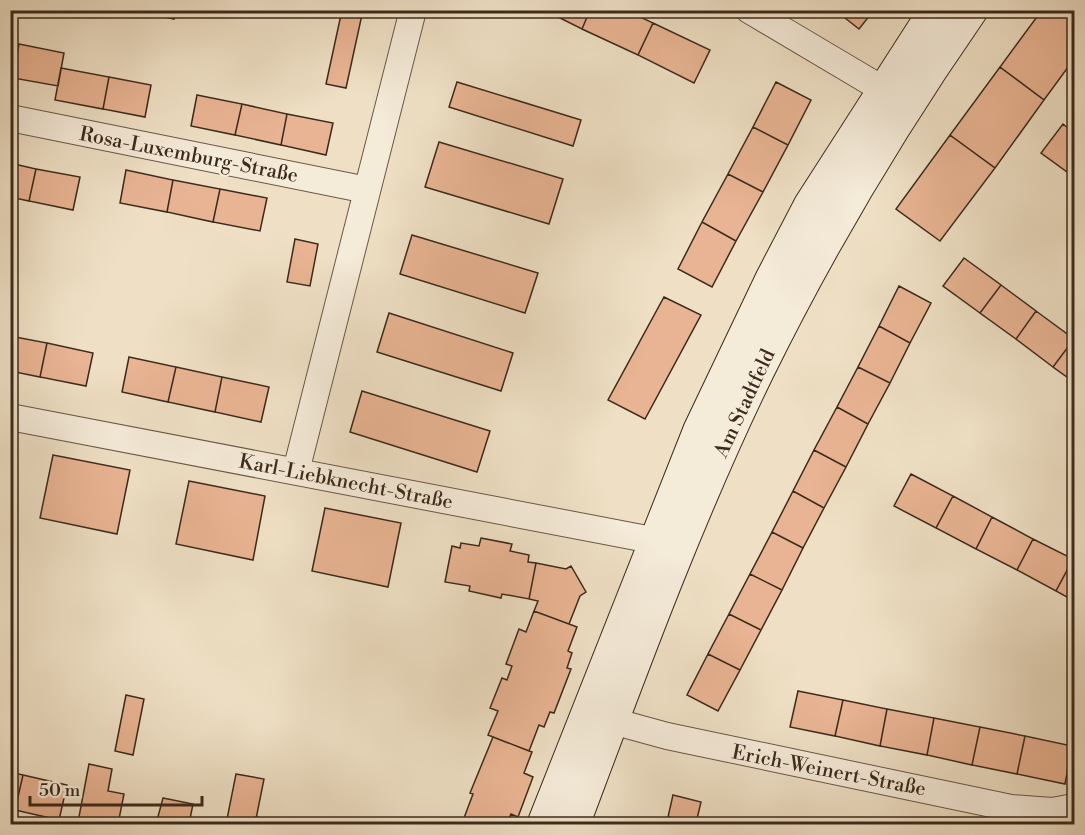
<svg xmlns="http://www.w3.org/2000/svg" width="1085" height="835" viewBox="0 0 1085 835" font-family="'Libre Bodoni',serif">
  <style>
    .building { fill: #e9b493; stroke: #3c2a1c; stroke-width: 1.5 }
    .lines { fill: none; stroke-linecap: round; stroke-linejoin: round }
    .street-casing { stroke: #695846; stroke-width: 28 }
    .secondary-casing { stroke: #3c2a1c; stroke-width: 35 }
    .street { stroke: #f5ebd9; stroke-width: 26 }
    .secondary { stroke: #f5ebd9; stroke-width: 33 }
    .labels { text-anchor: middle; stroke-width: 4.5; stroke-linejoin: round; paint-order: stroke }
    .street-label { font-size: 20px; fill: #3c2a1c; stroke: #f5ebd9 }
  </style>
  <rect width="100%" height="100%" fill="#efe0c5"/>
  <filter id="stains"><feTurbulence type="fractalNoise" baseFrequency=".00333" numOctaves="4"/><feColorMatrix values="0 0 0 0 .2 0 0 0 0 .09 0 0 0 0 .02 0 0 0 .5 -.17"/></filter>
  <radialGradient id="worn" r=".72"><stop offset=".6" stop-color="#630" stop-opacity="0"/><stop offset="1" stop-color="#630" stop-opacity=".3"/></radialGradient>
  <path class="building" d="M 134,10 L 176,10 L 174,19 Z
    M 342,10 L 363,10 L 346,88 L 326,84 Z
    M 544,10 L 590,10 L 582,29 Z
    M 590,10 L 626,10 L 653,23 L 638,55 L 582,29 Z
    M 835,10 L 874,10 L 859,29 Z
    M 1042,10 L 1063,10 L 1074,19 L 1074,59 L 1044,100 L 1000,67 Z
    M 653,23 L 710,50 L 694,83 L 638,55 Z
    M 10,42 L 19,44 L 13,78 L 10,78 Z
    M 19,44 L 64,53 L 58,86 L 13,78 Z
    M 1000,67 L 1044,100 L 995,168 L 950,135 Z
    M 61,68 L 109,77 L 103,109 L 55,100 Z
    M 109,77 L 151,85 L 145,117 L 103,109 Z
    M 457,82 L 581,120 L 573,146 L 449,107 Z
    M 776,82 L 811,100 L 788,145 L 753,127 Z
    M 197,95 L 242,104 L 235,135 L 191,126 Z
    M 242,104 L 287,114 L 281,145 L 235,135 Z
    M 287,114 L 333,123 L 326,155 L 281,145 Z
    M 1063,124 L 1074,133 L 1074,177 L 1041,153 Z
    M 753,127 L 788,145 L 763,192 L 728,174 Z
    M 950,135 L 995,168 L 940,241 L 896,209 Z
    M 439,142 L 563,179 L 549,224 L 425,187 Z
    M 10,163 L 36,169 L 29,201 L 10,197 Z
    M 36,169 L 80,177 L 73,210 L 29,201 Z
    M 126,170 L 173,180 L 167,212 L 120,203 Z
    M 728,174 L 763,192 L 736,241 L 702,222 Z
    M 173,180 L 220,189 L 213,222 L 167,212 Z
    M 220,189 L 267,198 L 260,231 L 213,222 Z
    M 702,222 L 736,241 L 712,287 L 678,269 Z
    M 412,235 L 538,273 L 525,313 L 400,274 Z
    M 295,239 L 318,244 L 310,286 L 287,282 Z
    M 964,258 L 1001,285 L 980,313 L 943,286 Z
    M 1001,285 L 1036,311 L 1016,339 L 980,313 Z
    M 899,286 L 931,303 L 910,343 L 879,326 Z
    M 664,297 L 701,315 L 645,419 L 608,400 Z
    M 1036,311 L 1074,339 L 1053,367 L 1016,339 Z
    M 389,313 L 513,353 L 501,391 L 377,352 Z
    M 879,326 L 910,343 L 890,383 L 858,367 Z
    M 10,336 L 47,343 L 40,377 L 10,371 Z
    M 1074,339 L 1074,382 L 1053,367 Z
    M 47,343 L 93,353 L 86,386 L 40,377 Z
    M 129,357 L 176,367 L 168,402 L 122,392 Z
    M 176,367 L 222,377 L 215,412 L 168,402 Z
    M 858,367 L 890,383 L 868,424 L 837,407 Z
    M 222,377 L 269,387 L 261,422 L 215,412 Z
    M 362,391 L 490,431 L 477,472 L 350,432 Z
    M 837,407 L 868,424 L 846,467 L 814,450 Z
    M 814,450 L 846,467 L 824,508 L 793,491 Z
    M 53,455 L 130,470 L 117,534 L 40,518 Z
    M 911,474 L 953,496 L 936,528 L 894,506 Z
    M 189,481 L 265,496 L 253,560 L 176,544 Z
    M 793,491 L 824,508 L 803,548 L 772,532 Z
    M 953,496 L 992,517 L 976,549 L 936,528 Z
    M 325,508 L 401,523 L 388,587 L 312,571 Z
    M 992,517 L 1033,539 L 1017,570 L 976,549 Z
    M 772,532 L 803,548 L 782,590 L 750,574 Z
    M 481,538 L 512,544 L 510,551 L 529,555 L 528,562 L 536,563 L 529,599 L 502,594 L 501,598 L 469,591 L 470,586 L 445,582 L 452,546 L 460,548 L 461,543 L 479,546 Z
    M 1033,539 L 1073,559 L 1056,591 L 1017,570 Z
    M 1073,559 L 1074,560 L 1074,601 L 1056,591 Z
    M 536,563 L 566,569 L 571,566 L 586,592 L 580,596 L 569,624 L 534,611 L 538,601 L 529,599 Z
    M 750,574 L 782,590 L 761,630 L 729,614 Z
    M 534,611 L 577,627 L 568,651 L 572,653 L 567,668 L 571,669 L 554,713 L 550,712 L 544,727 L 539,725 L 529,751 L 488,735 L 498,711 L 490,708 L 502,678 L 507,680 L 512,666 L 506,664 L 519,629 L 526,632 Z
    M 729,614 L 761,630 L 740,670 L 708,654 Z
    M 708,654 L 740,670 L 718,711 L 687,695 Z
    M 798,691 L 843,700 L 835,736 L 790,727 Z
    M 126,695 L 144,699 L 133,755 L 115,751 Z
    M 843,700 L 887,709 L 880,746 L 835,736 Z
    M 887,709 L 934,718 L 927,755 L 880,746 Z
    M 934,718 L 980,727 L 972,765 L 927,755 Z
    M 980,727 L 1025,736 L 1017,774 L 972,765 Z
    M 1025,736 L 1072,746 L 1065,784 L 1017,774 Z
    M 493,737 L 532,752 L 524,773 L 533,777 L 518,817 L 511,814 L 507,824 L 482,824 L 464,818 L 473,794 L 470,793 Z
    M 89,764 L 112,769 L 108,791 L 124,794 L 118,824 L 78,822 Z
    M 10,772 L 23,775 L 15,810 L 10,809 Z
    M 236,774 L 264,779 L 255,824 L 226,824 Z
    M 23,775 L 67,785 L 59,820 L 15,810 Z
    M 673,795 L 701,802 L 696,823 L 668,817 Z
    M 163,798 L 193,804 L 189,824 L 156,824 Z
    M 256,817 L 294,824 L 255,824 Z"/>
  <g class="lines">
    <g class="street-casing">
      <path id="street" d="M 749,10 L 899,99
        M 10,118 L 367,190
        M 10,417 L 673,544
        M 296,471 L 413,10
        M 594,716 L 667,736 L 1011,808 L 1052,811 L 1074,807"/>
    </g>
    <g class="secondary-casing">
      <path id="secondary" d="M 544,824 L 700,430 L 772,279 L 810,206 L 936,10
        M 573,824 C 630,672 686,518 757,372 C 819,246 891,125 971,10"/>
    </g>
    <use href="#street" class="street"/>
    <use href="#secondary" class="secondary"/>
  </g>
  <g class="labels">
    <g class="street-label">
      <text transform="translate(189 154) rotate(11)" y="7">Rosa-Luxemburg-Straße</text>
      <text transform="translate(744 403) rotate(-65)" y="7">Am Stadtfeld</text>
      <text transform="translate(346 481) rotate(11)" y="7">Karl-Liebknecht-Straße</text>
      <text transform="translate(829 770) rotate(11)" y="7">Erich-Weinert-Straße</text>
    </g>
  </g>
  <rect width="1085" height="835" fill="none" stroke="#efe0c5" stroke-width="36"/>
  <rect x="12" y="12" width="1061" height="811" fill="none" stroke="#3c2a1c" stroke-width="3"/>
  <rect x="18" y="18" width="1049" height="799" fill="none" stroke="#3c2a1c" stroke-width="1.5"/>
  <path d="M30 796v9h172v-9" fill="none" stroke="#3c2a1c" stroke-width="3"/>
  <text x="39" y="796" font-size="18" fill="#3c2a1c" stroke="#f5ebd9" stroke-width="4.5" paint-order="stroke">50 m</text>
  <rect width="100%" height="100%" filter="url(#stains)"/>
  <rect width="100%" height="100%" fill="url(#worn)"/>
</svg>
